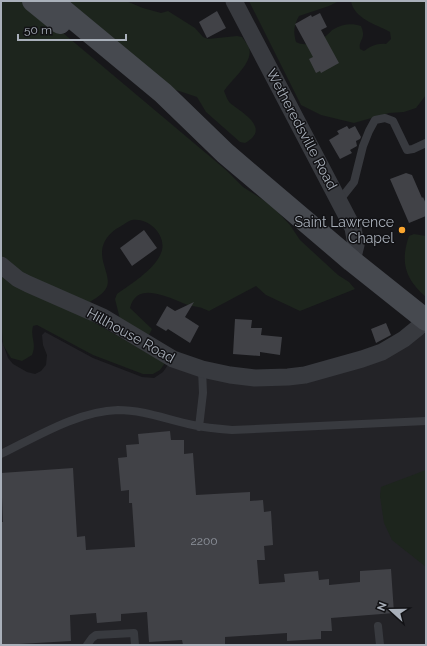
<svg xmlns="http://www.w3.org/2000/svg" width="427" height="646" viewBox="0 0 427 646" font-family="Raleway,sans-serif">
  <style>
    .built { fill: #232327 }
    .green { fill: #1d251d }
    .building { fill: #414247 }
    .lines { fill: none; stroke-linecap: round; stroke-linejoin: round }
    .service { stroke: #383a3f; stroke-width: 8 }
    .minor { stroke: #383a3f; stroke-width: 17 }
    .secondary { stroke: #46494f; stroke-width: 22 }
    .poi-dot { fill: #fba52e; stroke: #121215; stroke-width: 1.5 }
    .labels { text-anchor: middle; stroke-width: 3; stroke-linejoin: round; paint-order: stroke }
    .number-label { font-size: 12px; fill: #8f949d }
    .street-label { font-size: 14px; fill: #a9b0ba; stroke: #121215 }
    .poi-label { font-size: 14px; fill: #a9b0ba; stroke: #121215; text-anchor: end }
  </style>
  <rect width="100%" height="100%" fill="#17171a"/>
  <path class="built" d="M 45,332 L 93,358 L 142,377 L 154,378 L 163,372 L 170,362 L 260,383 L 424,333 L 426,335 L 426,645 L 1,645 L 1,338 L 8,358 L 13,364 L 27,372 L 35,374 L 41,371 L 46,365 L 47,355 L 43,345 L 42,335 Z"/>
  <path class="green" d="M 1,1 L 25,1 L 226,170 L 243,187 L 262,199 L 275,209 L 290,225 L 300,240 L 338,275 L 349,282 L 355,289 L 300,311 L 266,295 L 256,286 L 209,311 C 201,307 197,307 188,305 C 171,299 137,279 130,308 L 152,329 L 148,337 L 121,323 L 115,299 L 117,294 C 131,284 155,269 161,253 C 168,236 149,217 132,220 C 128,221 120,227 116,229 C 85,252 117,275 105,290 C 101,296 91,301 85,305 L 56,294 L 1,259 Z
    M 64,1 L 126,1 L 143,8 L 161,13 L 168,11 L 195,28 L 203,37 L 208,39 L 237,36 L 242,37 C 244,40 248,44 249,48 C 254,62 231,80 224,91 C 226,95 227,100 230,103 C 241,112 272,128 245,143 L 240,142 L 206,112 L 197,97 L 170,88 Z
    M 249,1 L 339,1 L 329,6 L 299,16 C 294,25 293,31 296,42 C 306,47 318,43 327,35 C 330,33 331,30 334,29 C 342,24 352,23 361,26 C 367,40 358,39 360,49 L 364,51 C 371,46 377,43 386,44 L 391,39 L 390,32 C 376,24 354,19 351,1 L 426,1 L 426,95 L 416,108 L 404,112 L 389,113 L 354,123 L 321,115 L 301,105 Z
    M 414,234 L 426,236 L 426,297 C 405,279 400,262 409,236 Z
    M 1,269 L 165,363 L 160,370 L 153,374 L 143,374 L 93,355 L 37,325 L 33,326 C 30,338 37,343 32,355 L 22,361 L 11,358 L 3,345 L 2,330 L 1,328 Z
    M 426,470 L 426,567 L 392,540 L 384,523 L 380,496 L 381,487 Z"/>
  <path class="building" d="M 217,11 L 226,28 L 207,38 L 199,22 Z
    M 320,13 L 327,27 L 321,30 L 339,63 L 321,73 L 320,71 L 316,73 L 309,59 L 313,57 L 295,24 L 311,15 L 312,17 Z
    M 347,126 L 349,129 L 355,126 L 361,137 L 360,139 L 356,141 L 357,146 L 350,150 L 352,153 L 340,159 L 329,140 L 339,134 L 337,131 Z
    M 406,173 L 412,175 L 422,198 L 423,197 L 426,204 L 426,216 L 409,223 L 390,179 Z
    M 144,230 L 157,248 L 132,266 L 120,248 Z
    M 194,302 L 185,317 L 199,326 L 190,343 L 168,329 L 166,331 L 156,325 L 167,306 L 175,311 Z
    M 235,319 L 252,320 L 251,328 L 262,328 L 261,335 L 282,337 L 280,355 L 260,352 L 260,356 L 233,354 Z
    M 386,323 L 391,335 L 376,343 L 371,329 Z
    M 170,431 L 171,440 L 184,440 L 184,454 L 193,453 L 196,495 L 250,492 L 250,501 L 263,500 L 264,512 L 271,511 L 273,545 L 264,546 L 265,560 L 257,560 L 259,584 L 285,582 L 284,574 L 318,571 L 319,580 L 329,579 L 329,585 L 360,582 L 360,571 L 391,569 L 394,613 L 331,618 L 332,631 L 321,631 L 321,639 L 287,641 L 287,633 L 225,637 L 225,645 L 183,645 L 182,640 L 149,642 L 147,612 L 121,614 L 121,621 L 97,623 L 96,613 L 70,615 L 71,641 L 1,645 L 1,522 L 3,522 L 1,473 L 73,468 L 77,537 L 85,536 L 86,550 L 135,547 L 132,503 L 129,503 L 129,490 L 121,491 L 118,458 L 127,457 L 126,445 L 139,444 L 138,434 Z"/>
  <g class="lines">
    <path class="service" d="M 339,201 L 354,182 L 363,146 L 369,131 L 375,120 L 385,118 L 393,121 L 407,150 L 413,149 L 426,143
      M 199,427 L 203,393 L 202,369
      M 1,454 C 36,437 78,411 118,410 C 144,410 168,420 193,425 C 206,428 219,429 232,430 L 426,421
      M 378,626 L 380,645
      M 87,645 L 92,638 L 96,635 L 134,633 L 135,645"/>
    <path class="minor" d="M 234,1 L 353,228 L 356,245 L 352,261
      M 1,265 L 18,279 L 28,284 L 103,317 L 173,359 L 202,369 L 230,375 L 255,378 L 288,377 L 305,375 L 362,359 L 382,352 L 404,339 L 426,321"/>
    <path class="secondary" d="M 33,1 L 60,23
      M 52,1 L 163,93 L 225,153 L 352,261 L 426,320"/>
  </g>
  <circle class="poi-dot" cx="402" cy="230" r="4"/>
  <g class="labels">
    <g class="number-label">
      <text x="204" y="545">2200</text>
    </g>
    <g class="street-label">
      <text transform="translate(302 129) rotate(62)" y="5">Wetheredsville Road</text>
      <text transform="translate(131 335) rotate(29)" y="5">Hillhouse Road</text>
    </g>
    <g class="poi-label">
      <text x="394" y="227">Saint Lawrence<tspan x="394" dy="16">Chapel</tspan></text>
    </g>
  </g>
  <rect width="427" height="646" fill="none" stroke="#a9b0ba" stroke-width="4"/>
  <g transform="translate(391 610) rotate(291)" stroke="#121215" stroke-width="3" paint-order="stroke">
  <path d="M0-3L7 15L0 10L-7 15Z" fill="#a9b0ba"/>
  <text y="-6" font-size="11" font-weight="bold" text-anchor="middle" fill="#a9b0ba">N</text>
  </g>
  <path d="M18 34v6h108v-6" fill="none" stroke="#a9b0ba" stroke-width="2"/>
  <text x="24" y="34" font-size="12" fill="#a9b0ba" stroke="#121215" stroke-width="3" paint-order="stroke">50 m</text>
</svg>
